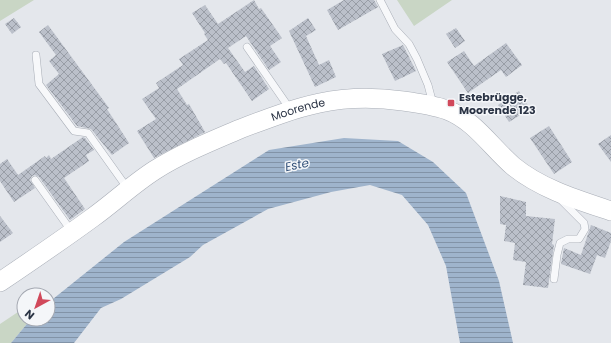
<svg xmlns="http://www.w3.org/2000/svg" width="611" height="343" viewBox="0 0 611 343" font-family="Poppins,sans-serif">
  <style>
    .grass { fill: #c9d6c5 }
    .water { fill: url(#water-rules) }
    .building { fill: url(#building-cross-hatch) }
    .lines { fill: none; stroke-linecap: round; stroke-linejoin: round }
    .lane-casing { stroke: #a9aeb7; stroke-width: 8 }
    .secondary-casing { stroke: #a9aeb7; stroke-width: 20 }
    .lane { stroke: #f7f8fa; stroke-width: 7 }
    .secondary { stroke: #fff; stroke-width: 19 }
    .poi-dot { fill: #d1495b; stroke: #f4f6f9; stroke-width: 1.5 }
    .labels { text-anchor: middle; stroke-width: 3; stroke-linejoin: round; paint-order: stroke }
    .poi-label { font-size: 11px; font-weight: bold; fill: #2b3445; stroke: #f4f6f9; text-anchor: start }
    .street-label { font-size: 11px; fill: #2b3445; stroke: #f4f6f9 }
    .water-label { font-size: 12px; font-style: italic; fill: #34527a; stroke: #f4f6f9 }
  </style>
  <defs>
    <pattern id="water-rules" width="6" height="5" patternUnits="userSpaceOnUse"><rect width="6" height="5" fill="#9fb4cc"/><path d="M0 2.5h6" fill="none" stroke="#8293a7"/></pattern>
    <pattern id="building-cross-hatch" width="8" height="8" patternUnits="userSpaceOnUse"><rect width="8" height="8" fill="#bbc0ca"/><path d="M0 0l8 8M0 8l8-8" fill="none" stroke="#989da6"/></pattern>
  </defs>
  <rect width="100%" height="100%" fill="#e4e7ec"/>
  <path class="grass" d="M 0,0 L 34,0 L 0,21 Z
    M 397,0 L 452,0 L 414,26 Z
    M 24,308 L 24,319 L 31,319 L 11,343 L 0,343 L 0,324 Z"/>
  <path class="water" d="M 344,138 L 398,141 L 433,162 L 466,193 L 499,281 L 513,343 L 460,343 L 446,266 L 428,225 L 402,195 L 370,185 L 331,192 L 268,209 L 203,245 L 190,257 L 121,299 L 101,308 L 74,343 L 11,343 L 31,319 L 48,319 L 48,303 L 124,242 L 269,150 Z"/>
  <path class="building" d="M 254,0 L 259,9 L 261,8 L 282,38 L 270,46 L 281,62 L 269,70 L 246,36 L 228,48 L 245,72 L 254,66 L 269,89 L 252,101 L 226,63 L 224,64 L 220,59 L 177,89 L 187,105 L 189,104 L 205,132 L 154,158 L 137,131 L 156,119 L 142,99 L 159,88 L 156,83 L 183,65 L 179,59 L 208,40 L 204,34 L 205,33 L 192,13 L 205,5 L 218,24 Z
    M 344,0 L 374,0 L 378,7 L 338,30 L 327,10 Z
    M 14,18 L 21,27 L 12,34 L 5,24 Z
    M 308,18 L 316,30 L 306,36 L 319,65 L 329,60 L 336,77 L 315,87 L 289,31 Z
    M 48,25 L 109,108 L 107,109 L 129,143 L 112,155 L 91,129 L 77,126 L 46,85 L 59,74 L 49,61 L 56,55 L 39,32 Z
    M 456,28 L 465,41 L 455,48 L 446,34 Z
    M 506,43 L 522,65 L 506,77 L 501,70 L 468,93 L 447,62 L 464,51 L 474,66 Z
    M 403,45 L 416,71 L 395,81 L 382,54 Z
    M 519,91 L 530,109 L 509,122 L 498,105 Z
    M 549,126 L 572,162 L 554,174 L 530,138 Z
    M 611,135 L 611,162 L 598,144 Z
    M 83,137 L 85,138 L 94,150 L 86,155 L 89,161 L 64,178 L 85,209 L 70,220 L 39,177 L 35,175 L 32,176 L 30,180 L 35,188 L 14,202 L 0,181 L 0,164 L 7,159 L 18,175 L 45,156 L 46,158 L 49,155 L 51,159 Z
    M 500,196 L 526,202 L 526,216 L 555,219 L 552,244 L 554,245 L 548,288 L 523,285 L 526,262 L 513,260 L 515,243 L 504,241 L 506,225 L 500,224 Z
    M 0,216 L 13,233 L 0,242 Z
    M 591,225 L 611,233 L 611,241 L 605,258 L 597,255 L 590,274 L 561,264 L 564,248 L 581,255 Z"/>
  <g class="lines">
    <g class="lane-casing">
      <path id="lane" d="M 380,0 L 395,29 L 409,44 L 417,59 L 428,85 L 433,104
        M 247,47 L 290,109
        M 36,55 L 39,84 L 74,131 L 88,133 L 128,189
        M 35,180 L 72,232
        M 554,279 L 557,255 L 560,243 L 568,239 L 579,239 L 585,229 L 584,223 L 562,201"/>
    </g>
    <g class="secondary-casing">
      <g id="secondary">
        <path id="s1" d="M 0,282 C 31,261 62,240 92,218 C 113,203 133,184 155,170 C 182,153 212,141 240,129 C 300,106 338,92 403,101 C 418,103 433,105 447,110 C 474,120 492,148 513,166 C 541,189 578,200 611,211"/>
      </g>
    </g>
    <use href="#lane" class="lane"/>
    <use href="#secondary" class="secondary"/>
  </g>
  <rect class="poi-dot" x="447" y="99" width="8" height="8" rx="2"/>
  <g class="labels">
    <g class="poi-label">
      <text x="459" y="101">Estebrügge,<tspan x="459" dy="13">Moorende 123</tspan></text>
    </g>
    <g class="street-label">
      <text dy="4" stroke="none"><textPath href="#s1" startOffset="347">Moorende</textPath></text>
    </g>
    <g class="water-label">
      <text transform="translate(297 165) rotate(-11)" y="4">Este</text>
    </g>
  </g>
  <g transform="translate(36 307) rotate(220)"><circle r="19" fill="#f4f6f9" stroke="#a4a8b1"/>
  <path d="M0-3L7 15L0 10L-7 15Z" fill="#d1495b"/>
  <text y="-6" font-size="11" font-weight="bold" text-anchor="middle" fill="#2b3445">N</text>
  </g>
</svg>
